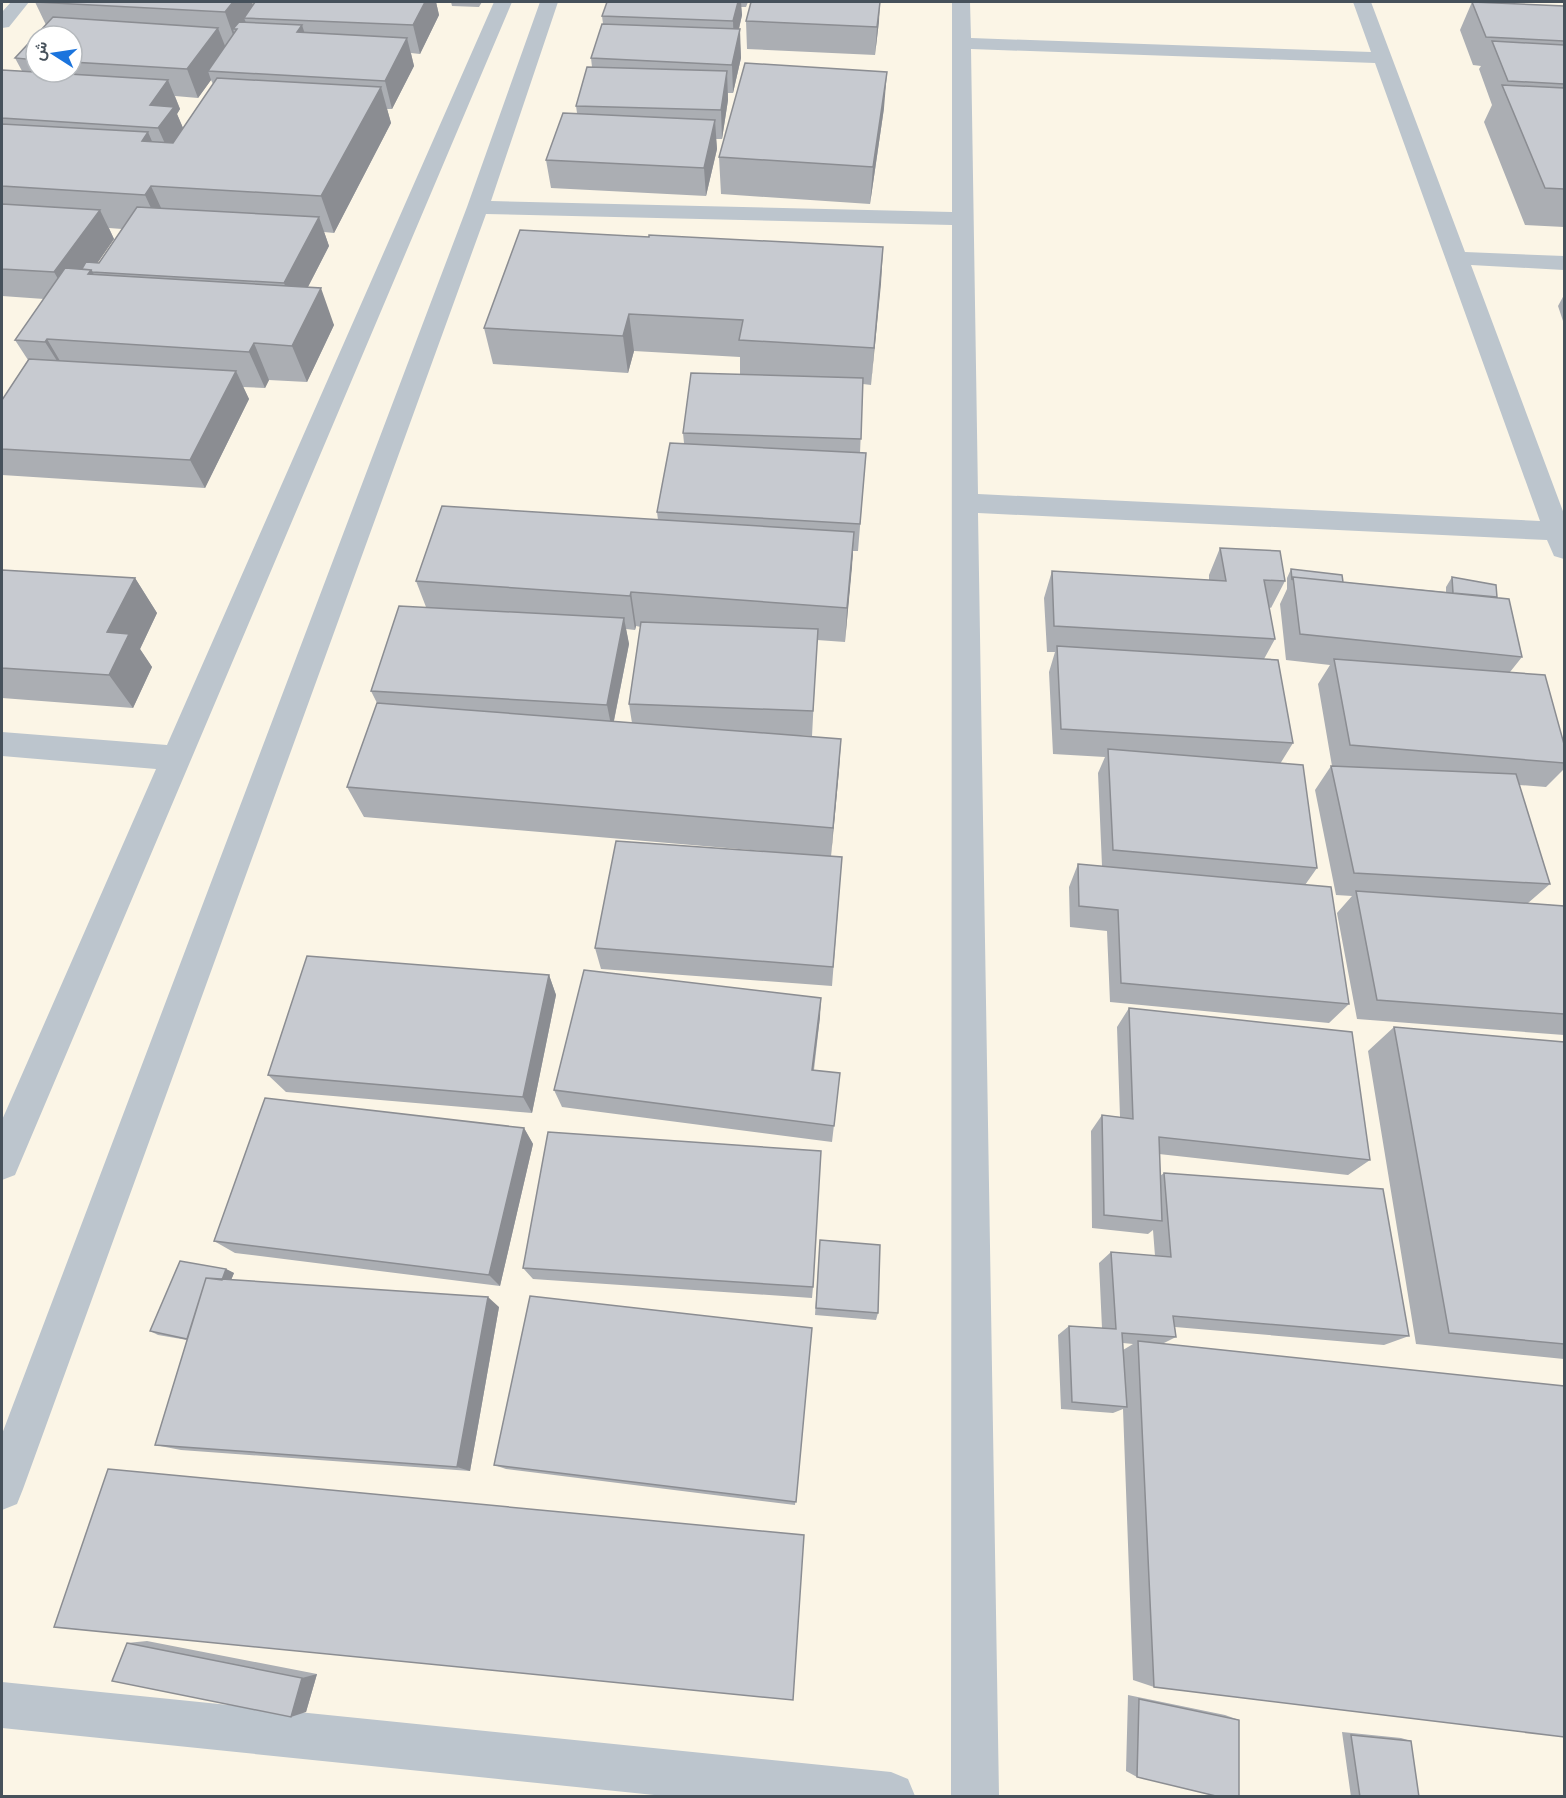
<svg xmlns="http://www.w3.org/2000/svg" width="1566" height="1798" viewBox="0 0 1566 1798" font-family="'Fira Sans Condensed',Vazirmatn,sans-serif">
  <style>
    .commercial { fill: #fbf5e6; fill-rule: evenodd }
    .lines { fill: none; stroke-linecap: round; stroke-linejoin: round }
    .minor { fill: #bcc5cd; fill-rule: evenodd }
    .wall { fill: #abaeb3; fill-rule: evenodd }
    .shaded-wall { fill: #8b8d92 }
    .building { fill: #c7cad0; stroke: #8b8d92; stroke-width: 1.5 }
  </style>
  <rect width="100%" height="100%" fill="#f0edee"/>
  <path class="commercial" d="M 2,2 L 1564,2 L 1564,1796 L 2,1796 ZM 36,36 L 72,36 L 72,72 L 36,72 Z"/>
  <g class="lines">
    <path class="minor" d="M 11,2 L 29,2 L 9,27 L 2,28 L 2,12 Z
      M 494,2 L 512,2 L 15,1175 L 2,1180 L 2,1120 L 156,769 L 2,756 L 2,732 L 167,745 Z
      M 540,2 L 558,2 L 491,201 L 952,212 L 952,2 L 970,2 L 971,38 L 1371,52 L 1353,2 L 1371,2 L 1465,252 L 1564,256 L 1564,270 L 1471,265 L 1564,514 L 1564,559 L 1554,556 L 1547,540 L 978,513 L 999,1796 L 951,1796 L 952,225 L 486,214 L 23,1489 L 17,1504 L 2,1510 L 2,1434 L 467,207 ZM 971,49 L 1375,63 L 1540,521 L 978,494 Z
      M 2,1682 L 891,1772 L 908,1779 L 915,1796 L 664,1796 L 2,1728 Z"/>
  </g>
  <path class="wall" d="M 35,2 L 252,2 L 253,5 L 255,2 L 436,2 L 439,15 L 420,54 L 411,53 L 414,66 L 392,109 L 387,109 L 391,123 L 334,233 L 324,232 L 329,246 L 308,287 L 334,325 L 307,382 L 269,380 L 265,388 L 243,387 L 249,399 L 205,488 L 2,475 L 2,400 L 28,360 L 15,340 L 44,299 L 2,296 L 2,70 L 22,71 L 15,58 L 46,25 ZM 36,36 L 72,36 L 72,72 L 36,72 ZM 211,80 L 213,84 L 183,128 L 177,114 L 180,109 L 175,96 L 198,98 ZM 109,228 L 122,229 L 99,263 L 97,263 L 114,239 Z
    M 436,2 L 482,2 L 479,7 L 452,6 L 451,2 Z
    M 607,2 L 748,2 L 746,7 L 741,7 L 742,15 L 739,29 L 741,58 L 733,93 L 728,93 L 728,100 L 722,139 L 716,139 L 717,149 L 706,196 L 551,188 L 546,160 L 577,113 L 576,106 L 592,67 L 591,58 L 603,24 L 602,16 Z
    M 1472,2 L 1564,6 L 1564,227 L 1525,225 L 1484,122 L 1492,105 L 1479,69 L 1481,66 L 1473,65 L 1460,30 Z
    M 746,21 L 879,21 L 875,55 L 747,49 Z
    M 884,108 L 870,204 L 721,194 L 719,157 Z
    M 649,237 L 883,247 L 871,385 L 863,384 L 860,453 L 866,453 L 858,551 L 853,551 L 845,642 L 817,640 L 812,736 L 792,735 L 841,739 L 831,856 L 842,857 L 832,986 L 601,969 L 595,948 L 762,851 L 364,817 L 347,787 L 377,703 L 371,691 L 426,607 L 416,581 L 658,520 L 657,512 L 684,443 L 683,433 L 740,375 L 740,357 L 634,351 L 628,373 L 493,364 L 484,328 ZM 636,626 L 641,627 L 629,704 L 632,723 L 614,721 L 629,644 L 626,629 L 635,630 Z
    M 1564,295 L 1564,324 L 1558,306 Z
    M 1220,548 L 1285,581 L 1271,608 L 1269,607 L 1275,639 L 1264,659 L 1293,743 L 1280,764 L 1317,868 L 1305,885 L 1349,1004 L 1329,1023 L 1110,1002 L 1107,931 L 1070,927 L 1069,887 L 1078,864 L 1102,866 L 1098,773 L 1105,757 L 1053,754 L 1049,672 L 1055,652 L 1047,652 L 1044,598 L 1052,571 L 1209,580 L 1209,575 Z
    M 1291,569 L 1343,582 L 1446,592 L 1446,587 L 1452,577 L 1497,597 L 1522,657 L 1510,672 L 1564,744 L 1564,769 L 1546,787 L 1519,785 L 1550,884 L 1528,903 L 1564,906 L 1564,1035 L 1357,1019 L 1337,913 L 1352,896 L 1336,895 L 1315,790 L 1331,766 L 1332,766 L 1318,684 L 1330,665 L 1286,660 L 1280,604 L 1287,589 L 1287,578 Z
    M 2,570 L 135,578 L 157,613 L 140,649 L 152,667 L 133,708 L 2,698 Z
    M 549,975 L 556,995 L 532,1113 L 286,1092 L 268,1075 Z
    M 1129,1008 L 1370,1160 L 1348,1175 L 1159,1154 L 1160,1176 L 1164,1173 L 1409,1336 L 1384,1345 L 1175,1327 L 1176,1337 L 1164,1343 L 1154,1687 L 1133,1680 L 1123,1409 L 1113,1413 L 1061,1409 L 1058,1335 L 1069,1326 L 1102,1328 L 1099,1263 L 1111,1252 L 1155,1256 L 1153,1230 L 1148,1234 L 1092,1228 L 1091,1131 L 1102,1115 L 1120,1117 L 1117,1027 ZM 1123,1343 L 1133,1344 L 1123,1350 Z
    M 820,1017 L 814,1070 L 840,1073 L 832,1142 L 562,1107 L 554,1090 Z
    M 1394,1027 L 1564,1042 L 1564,1359 L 1416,1344 L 1368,1051 Z
    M 524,1128 L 533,1144 L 500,1286 L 235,1253 L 214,1241 Z
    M 820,1240 L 878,1313 L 876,1320 L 815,1315 Z
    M 523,1268 L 813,1287 L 812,1298 L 533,1279 Z
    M 226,1269 L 234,1273 L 231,1280 L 499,1307 L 470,1471 L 181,1450 L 155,1445 L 187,1340 L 158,1335 L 150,1331 Z
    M 812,1328 L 795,1505 L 506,1469 L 494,1465 Z
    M 147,1641 L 317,1674 L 306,1712 L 127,1643 Z
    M 1128,1695 L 1225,1715 L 1239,1720 L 1137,1777 L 1126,1771 Z
    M 1342,1732 L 1401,1738 L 1411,1741 L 1419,1797 L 1351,1797 Z"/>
  <path class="shaded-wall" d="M 231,2 L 252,2 L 257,18 L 244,18 L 250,32 L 233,29 L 239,47 L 238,49 L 225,12 Z
    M 425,2 L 436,2 L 439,15 L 420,54 L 413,25 Z
    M 738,2 L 741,2 L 742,15 L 734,50 L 733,21 Z
    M 880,2 L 879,21 L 875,55 L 877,27 Z
    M 302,25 L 311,53 L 297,32 Z
    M 218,28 L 229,56 L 208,71 L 211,80 L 198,98 L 187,69 Z
    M 740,29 L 741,58 L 733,93 L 732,65 Z
    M 407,38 L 414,66 L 392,109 L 385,81 Z
    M 727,71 L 728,100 L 722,139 L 721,110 Z
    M 887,72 L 884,108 L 870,204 L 873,167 Z
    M 168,80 L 180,109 L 177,114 L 186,135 L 171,157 L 158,128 L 150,105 Z
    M 381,87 L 391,123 L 334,233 L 321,196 Z
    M 715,120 L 717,149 L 706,196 L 704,168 Z
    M 148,132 L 164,169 L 142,141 Z
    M 151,186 L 168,223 L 162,232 L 145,195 Z
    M 100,210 L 114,239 L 92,271 L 111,307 L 71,301 L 54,272 Z
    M 319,217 L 329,246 L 295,312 L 284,283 Z
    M 883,247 L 881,284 L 871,385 L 874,348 Z
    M 321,288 L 334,325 L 307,382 L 292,346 Z
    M 629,314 L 634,351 L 628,373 L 623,336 Z
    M 47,339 L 69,376 L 68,378 L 45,342 Z
    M 254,343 L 269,380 L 265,388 L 249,352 Z
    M 236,371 L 249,399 L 205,488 L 190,460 Z
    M 854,532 L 852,567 L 845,642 L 847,608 Z
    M 135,578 L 157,613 L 140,649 L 152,667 L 133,708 L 109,675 L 107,632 Z
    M 631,592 L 636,626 L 635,630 L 630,596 Z
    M 624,618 L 629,644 L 612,730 L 607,705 Z
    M 841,739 L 839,771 L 831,857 L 833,828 Z
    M 549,975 L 556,995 L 532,1113 L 523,1097 Z
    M 821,998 L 820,1017 L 811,1087 L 812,1070 Z
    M 524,1128 L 533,1144 L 500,1286 L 489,1275 Z
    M 226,1269 L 234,1273 L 205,1344 L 197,1341 Z
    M 488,1297 L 499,1307 L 470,1471 L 457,1467 Z
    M 317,1674 L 306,1712 L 291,1717 L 302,1678 Z"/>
  <path class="building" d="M 35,2 L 233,2 L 225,12 Z
    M 255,2 L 425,2 L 413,25 L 244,18 Z
    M 607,2 L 738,2 L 733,21 L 602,16 Z
    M 751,2 L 880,2 L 877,27 L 746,21 Z
    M 1472,2 L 1564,6 L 1564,41 L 1486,37 Z
    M 53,17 L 218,28 L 187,69 L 72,62 L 72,36 L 36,36 L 36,60 L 15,58 Z
    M 239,22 L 302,25 L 297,32 L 407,38 L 385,81 L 208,71 L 237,29 L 233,29 Z
    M 602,24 L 740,29 L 732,65 L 591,58 Z
    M 1492,41 L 1564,45 L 1564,84 L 1508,81 Z
    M 745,63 L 887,72 L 873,167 L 719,157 Z
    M 587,67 L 727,71 L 721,110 L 576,106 Z
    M 2,70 L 168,80 L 150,105 L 174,107 L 158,128 L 2,118 Z
    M 217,78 L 381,87 L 321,196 L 151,186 L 145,195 L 2,186 L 2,124 L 148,132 L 142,141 L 173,143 Z
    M 1502,85 L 1564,88 L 1564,189 L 1545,188 Z
    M 563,113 L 715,120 L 704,168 L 546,160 Z
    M 2,204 L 100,210 L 54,272 L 2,269 Z
    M 137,207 L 319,217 L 284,283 L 92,272 L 91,270 L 82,269 L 86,262 L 99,263 Z
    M 520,230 L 649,237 L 649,235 L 883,247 L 874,348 L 739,340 L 743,320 L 629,314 L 623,336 L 484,328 Z
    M 65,268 L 91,270 L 88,274 L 321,288 L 292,346 L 254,343 L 249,352 L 47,339 L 45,342 L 15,340 Z
    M 29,359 L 236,371 L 190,460 L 2,449 L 2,400 Z
    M 691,373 L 863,378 L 861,439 L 683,433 Z
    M 670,443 L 866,453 L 860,524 L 657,512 Z
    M 442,506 L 854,532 L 847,608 L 631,592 L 630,596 L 416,581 Z
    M 1220,548 L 1280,551 L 1285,581 L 1264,580 L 1275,639 L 1054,626 L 1052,571 L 1226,581 Z
    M 1291,569 L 1342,575 L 1343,582 L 1293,577 L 1292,580 Z
    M 2,570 L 135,578 L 107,632 L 129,634 L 109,675 L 2,668 Z
    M 1293,577 L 1509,599 L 1522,657 L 1300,634 Z
    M 1452,577 L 1496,585 L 1497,597 L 1453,593 Z
    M 399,606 L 624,618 L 607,705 L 371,691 Z
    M 641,622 L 818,629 L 813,711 L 629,704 Z
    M 1057,646 L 1278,660 L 1293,743 L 1061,729 Z
    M 1334,659 L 1545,675 L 1564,744 L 1564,763 L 1350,745 Z
    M 377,703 L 841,739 L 833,828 L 347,787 Z
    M 1108,749 L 1303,765 L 1317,868 L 1113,850 Z
    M 1331,766 L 1516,774 L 1550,884 L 1354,873 Z
    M 616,841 L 842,857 L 833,967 L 595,948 Z
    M 1078,864 L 1331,887 L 1349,1004 L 1121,983 L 1118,910 L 1079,906 Z
    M 1356,891 L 1564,906 L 1564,1014 L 1377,1000 Z
    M 307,956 L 549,975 L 523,1097 L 268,1075 Z
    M 584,970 L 821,998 L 812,1070 L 840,1073 L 834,1126 L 554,1090 Z
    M 1129,1008 L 1352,1032 L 1370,1160 L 1159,1137 L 1162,1221 L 1104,1215 L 1102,1115 L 1133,1119 Z
    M 1394,1027 L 1564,1042 L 1564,1344 L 1449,1333 Z
    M 265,1098 L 524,1128 L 489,1275 L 214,1241 Z
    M 548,1132 L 821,1151 L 813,1287 L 523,1268 Z
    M 1164,1173 L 1383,1189 L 1409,1336 L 1173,1316 L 1176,1337 L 1122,1333 L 1127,1407 L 1072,1402 L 1069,1326 L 1116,1329 L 1111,1252 L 1171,1257 Z
    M 820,1240 L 880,1245 L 878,1313 L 816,1308 Z
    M 180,1261 L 226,1269 L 222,1280 L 206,1278 L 187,1339 L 150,1331 Z
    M 206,1278 L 488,1297 L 457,1467 L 155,1445 Z
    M 530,1296 L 812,1328 L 796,1502 L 494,1465 Z
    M 1138,1341 L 1564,1386 L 1564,1737 L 1154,1687 Z
    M 108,1469 L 804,1535 L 793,1700 L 54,1627 Z
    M 127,1643 L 302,1678 L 291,1717 L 112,1681 Z
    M 1139,1699 L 1239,1720 L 1239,1797 L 1220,1797 L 1137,1777 Z
    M 1351,1735 L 1411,1741 L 1419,1797 L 1360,1797 Z"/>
  <rect width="1566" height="1798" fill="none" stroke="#46515b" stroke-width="6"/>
  <g transform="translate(54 54) rotate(282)"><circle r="28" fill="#ffffff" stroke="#b5b9bd" stroke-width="1.5"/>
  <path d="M0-4.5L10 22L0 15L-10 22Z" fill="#1b74dd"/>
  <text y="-9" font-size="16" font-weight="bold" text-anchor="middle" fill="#46515b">ش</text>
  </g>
</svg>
